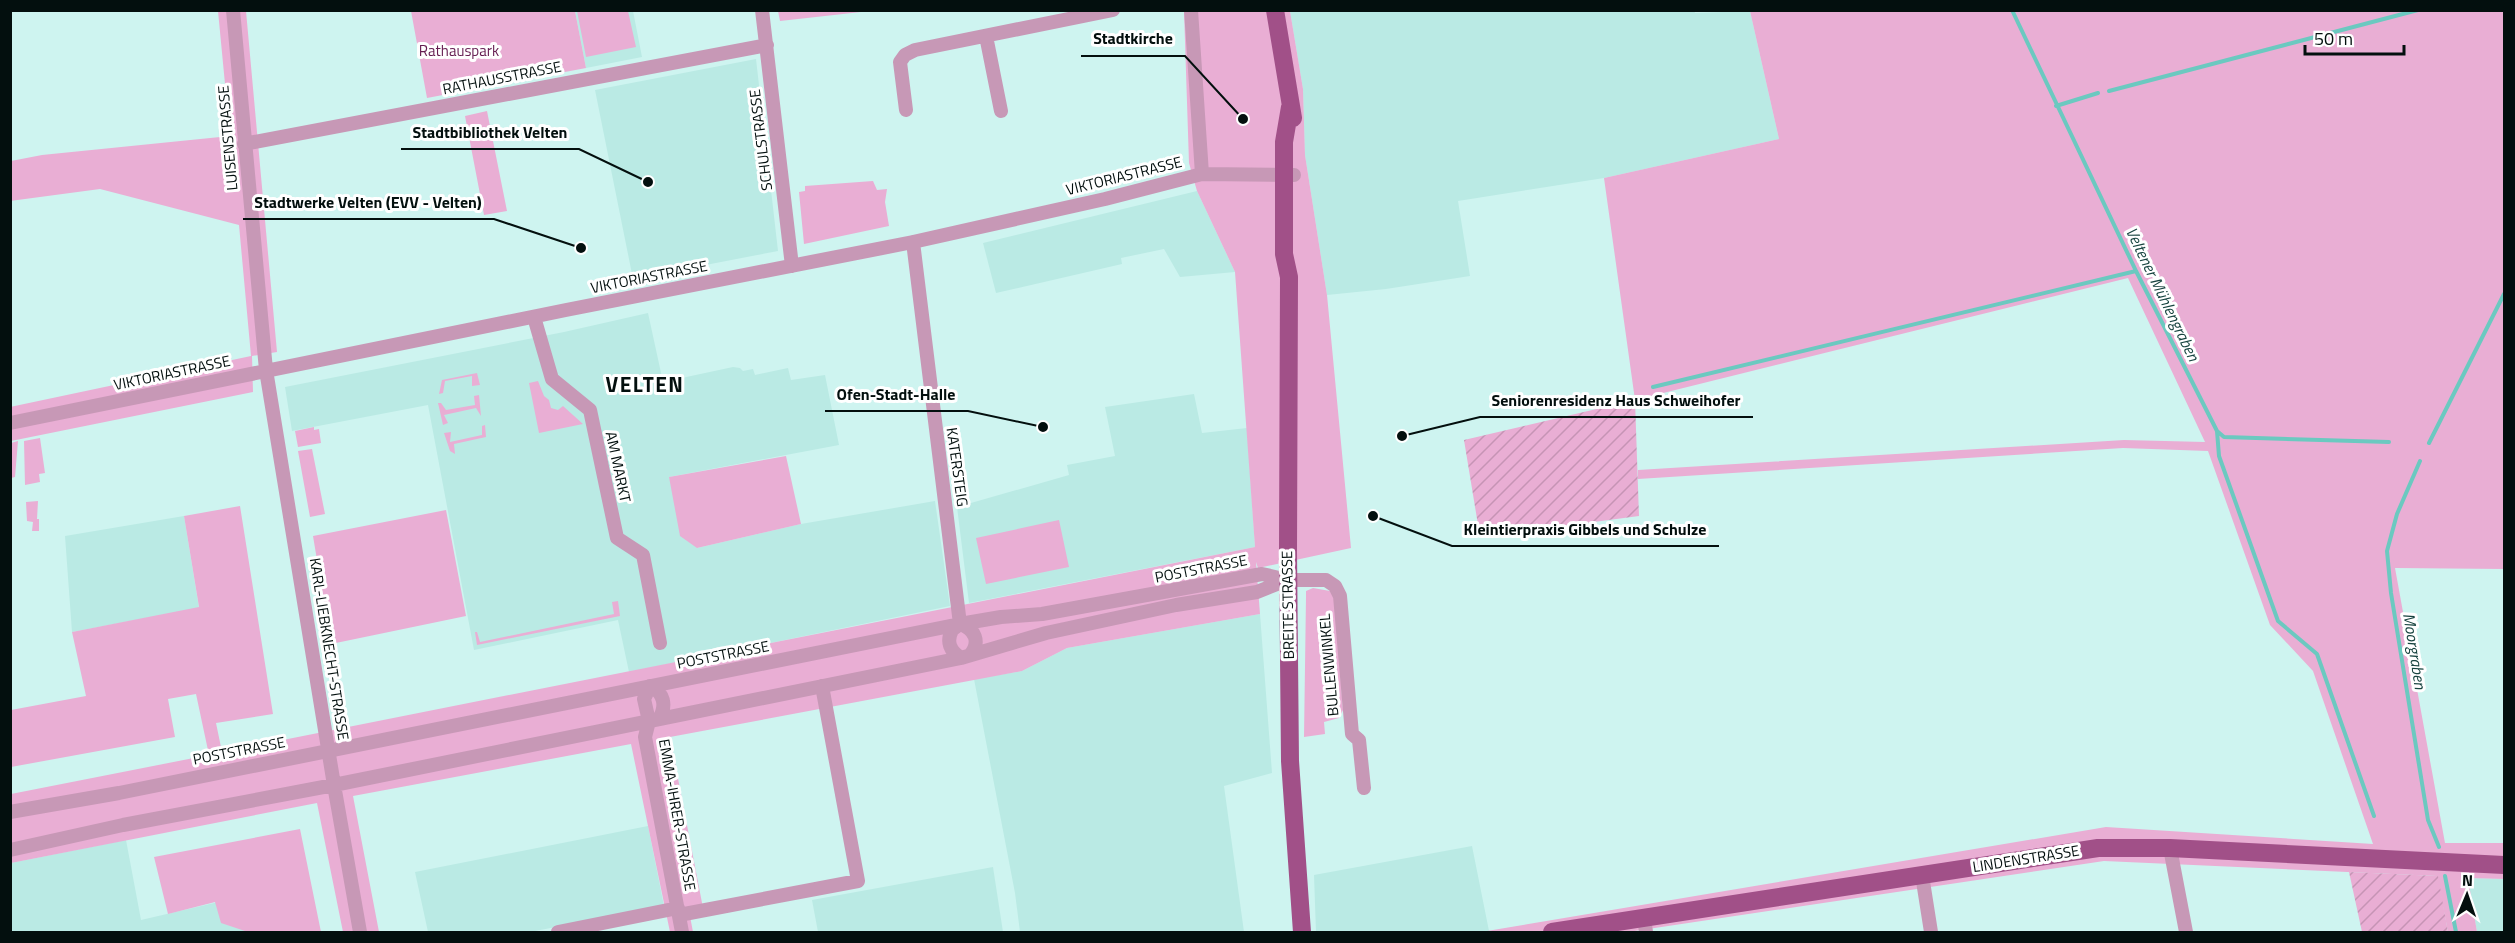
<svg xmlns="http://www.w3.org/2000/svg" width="2515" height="943" viewBox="0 0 2515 943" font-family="'Titillium Web',sans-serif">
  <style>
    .built { fill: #baeae4 }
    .green { fill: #e9aed4 }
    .garden { fill: url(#garden-furrows) }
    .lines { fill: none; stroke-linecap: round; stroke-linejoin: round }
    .stream { stroke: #6bc9c0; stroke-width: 4 }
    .minor { stroke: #c798b6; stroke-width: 14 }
    .major { stroke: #a15088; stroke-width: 18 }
    .labels { text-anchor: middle; stroke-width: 6; stroke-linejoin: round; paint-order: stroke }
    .park-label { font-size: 15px; fill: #651d51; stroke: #fff }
    .street-label { font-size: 15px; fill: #030f0e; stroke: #fff }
    .water-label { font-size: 16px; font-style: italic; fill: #184440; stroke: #fff }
    .district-label { font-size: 21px; font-weight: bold; letter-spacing: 1.5px; fill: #030f0e; stroke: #fff }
    .leader { fill: none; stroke: #030f0e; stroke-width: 2 }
    .callout-dot { fill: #030f0e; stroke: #fff; stroke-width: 2 }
    .callout-label { font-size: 16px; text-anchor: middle; font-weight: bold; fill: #030f0e; stroke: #fff; stroke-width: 6; stroke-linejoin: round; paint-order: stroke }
  </style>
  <defs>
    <pattern id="garden-furrows" width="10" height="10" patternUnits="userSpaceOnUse" patternTransform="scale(1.5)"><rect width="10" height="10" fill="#e9aed4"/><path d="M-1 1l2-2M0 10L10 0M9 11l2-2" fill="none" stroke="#c694b5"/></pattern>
  </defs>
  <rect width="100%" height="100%" fill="#cef4f0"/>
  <path class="built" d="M 1694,10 L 1695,13 L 1750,11 L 1779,139 L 1604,178 L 1458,201 L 1470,276 L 1386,289 L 1327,295 L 1305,155 L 1303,89 L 1290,11 Z
    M 575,11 L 633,11 L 642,57 L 586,68 Z
    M 756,59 L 778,251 L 633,279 L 595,90 Z
    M 1197,191 L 1235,272 L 1180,277 L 1164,249 L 1121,258 L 1122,264 L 996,293 L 983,243 Z
    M 648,313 L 663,382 L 733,367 L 740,368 L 743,371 L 753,369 L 755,375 L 788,368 L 791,380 L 825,375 L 839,445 L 669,477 L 697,548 L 801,524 L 935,501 L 950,606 L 629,672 L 618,620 L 474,650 L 428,405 L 292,431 L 285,387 L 564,332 Z
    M 1194,394 L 1202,433 L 1247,428 L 1255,547 L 969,603 L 957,507 L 1069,475 L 1067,465 L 1115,456 L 1105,407 Z
    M 184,516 L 199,608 L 72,632 L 65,536 Z
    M 1260,614 L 1272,773 L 1224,786 L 1244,932 L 1020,932 L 1015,893 L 974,679 L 1022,671 L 1067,648 Z
    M 648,826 L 664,906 L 530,932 L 428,932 L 415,872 Z
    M 126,840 L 141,920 L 240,897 L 248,932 L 11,932 L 11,863 Z
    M 1472,846 L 1489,931 L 1481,932 L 1316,932 L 1314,875 Z
    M 993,867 L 1003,932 L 818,932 L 812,900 Z
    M 2468,878 L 2504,879 L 2504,932 L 2477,932 Z"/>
  <path class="green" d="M 218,11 L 246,11 L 277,352 L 252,356 L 253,392 L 11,441 L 10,407 L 251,356 L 239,225 L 100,189 L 10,201 L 11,161 L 42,155 L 230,136 Z
    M 411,11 L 575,11 L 586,68 L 427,98 Z
    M 577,11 L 628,11 L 636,47 L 586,57 Z
    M 778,11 L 778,10 L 870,11 L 780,21 Z
    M 1184,11 L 1290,11 L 1303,89 L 1305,155 L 1327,295 L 1351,548 L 1258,568 L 1256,562 L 1260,614 L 1067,648 L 1022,671 L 670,737 L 703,908 L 689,911 L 693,932 L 670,932 L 631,744 L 353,796 L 379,932 L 343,932 L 317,803 L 11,863 L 11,794 L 209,755 L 196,694 L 168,699 L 175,737 L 11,767 L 11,710 L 86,696 L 72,632 L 199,607 L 184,516 L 240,506 L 273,714 L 216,723 L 222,752 L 1255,547 L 1235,272 L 1197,191 L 1189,163 Z
    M 1750,11 L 2504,11 L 2504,569 L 2395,568 L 2445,843 L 2504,843 L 2504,879 L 2468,878 L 2477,932 L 2448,932 L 2437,876 L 2104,861 L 1628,932 L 1481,932 L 2106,827 L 2373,844 L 2313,671 L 2270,625 L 2208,451 L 2123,448 L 1638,479 L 1638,470 L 2124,440 L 2205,442 L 2128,278 L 1635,400 L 1604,178 L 1779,139 Z
    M 487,111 L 507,211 L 484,215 L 465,116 Z
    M 873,181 L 877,190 L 887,189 L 885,202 L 889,226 L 804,244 L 799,192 L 805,191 L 805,186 Z
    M 477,373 L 480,385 L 472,386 L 472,376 L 445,381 L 443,393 L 439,394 L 442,380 Z
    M 538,381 L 544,396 L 549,400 L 551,408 L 558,410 L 563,406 L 583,424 L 539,433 L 529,383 Z
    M 479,395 L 481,416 L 476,408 L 444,415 L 448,423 L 443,425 L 438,403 L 441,403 L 446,410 L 475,405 L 474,396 Z
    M 485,425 L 486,437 L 454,444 L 455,454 L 450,451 L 444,433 L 451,432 L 450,442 L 482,435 L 482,426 Z
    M 314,427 L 314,430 L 319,429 L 321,443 L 298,447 L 295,431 Z
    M 40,438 L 45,473 L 39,474 L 40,482 L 25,485 L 24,441 Z
    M 18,441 L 15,477 L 11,478 L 11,443 Z
    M 312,449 L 325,514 L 310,517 L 298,451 Z
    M 786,456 L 801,524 L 697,548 L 680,536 L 669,477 Z
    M 38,501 L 37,519 L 39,519 L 39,531 L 32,531 L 33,522 L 27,521 L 26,502 Z
    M 446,510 L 466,616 L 331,644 L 313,536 Z
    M 1059,520 L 1069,567 L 986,584 L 976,538 Z
    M 1313,588 L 1330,591 L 1335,599 L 1343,710 L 1339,718 L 1324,722 L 1325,734 L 1304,737 L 1306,597 L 1306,591 Z
    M 618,601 L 620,616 L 477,645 L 475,632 L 477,632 L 480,642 L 614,614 L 612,602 Z
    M 300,829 L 321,932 L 248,932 L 221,923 L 215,902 L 168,914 L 154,857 Z"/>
  <path class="garden" d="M 1635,400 L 1639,516 L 1480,537 L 1464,440 Z
    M 2349,872 L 2438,876 L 2448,932 L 2362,932 Z"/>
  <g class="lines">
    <path class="stream" d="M 2012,10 L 2136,271 L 2217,431 L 2224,437 L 2389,442
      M 2109,91 L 2418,10
      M 2056,106 L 2098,93
      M 1653,387 L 2136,271
      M 2217,431 L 2219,456 L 2278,621 L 2317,654 L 2374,816
      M 2429,443 L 2504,294
      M 2420,461 L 2397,514 L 2387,551 L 2391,593 L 2428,820 L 2439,847
      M 2445,876 L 2456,932"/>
    <path class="minor" d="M 233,10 L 266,370 L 334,785 L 360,932
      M 762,10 L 792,266
      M 1191,10 L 1202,174
      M 986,36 L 1001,111
      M 906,110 L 900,62 L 905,55 L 915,50 L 1113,10
      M 244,144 L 767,45
      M 913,242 L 960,624
      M 534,317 L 552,379 L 590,410 L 617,538 L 643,555 L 660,643
      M 10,423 L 566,310 L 913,242 L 1105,199 L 1202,174 L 1294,175
      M 960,624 L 952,630 C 946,642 950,651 961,658
      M 960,624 C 975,629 981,642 970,655
      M 659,719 C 667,705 664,693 650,686 L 644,699 L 649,721 L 645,737 L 682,932
      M 10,812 L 119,793 L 960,624 L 1001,617 L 1042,614 L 1262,574 L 1288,580 L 1326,580 L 1335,586 L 1340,596 L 1352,734 L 1359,740 L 1364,788
      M 2170,848 L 2186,932
      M 10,850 L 123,825 L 334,785 L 961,658 L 1046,633 L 1176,605 L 1257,592 L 1287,580
      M 1922,875 L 1931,932
      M 679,915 L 858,881 L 822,686
      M 1644,918 L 1646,932
      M 558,932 L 678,908"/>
    <path class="major" d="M 1275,10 L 1293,118
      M 1290,107 L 1284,142 L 1284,254 L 1289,277 L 1288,552 L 1290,761 L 1302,932
      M 1552,932 L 2098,848 L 2170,848 L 2504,865"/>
  </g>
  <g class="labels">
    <g class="park-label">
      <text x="459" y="56">Rathauspark</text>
    </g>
    <g class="street-label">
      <text transform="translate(502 78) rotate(-11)" y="5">RATHAUSSTRASSE</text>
      <text transform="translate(228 138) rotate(-95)" y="5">LUISENSTRASSE</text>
      <text transform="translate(761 140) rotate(-97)" y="5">SCHULSTRASSE</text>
      <text transform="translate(1124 176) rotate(-14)" y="5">VIKTORIASTRASSE</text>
      <text transform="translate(649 277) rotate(-11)" y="5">VIKTORIASTRASSE</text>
      <text transform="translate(172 373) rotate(-12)" y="5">VIKTORIASTRASSE</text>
      <text transform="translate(618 467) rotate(78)" y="5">AM MARKT</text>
      <text transform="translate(957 467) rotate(82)" y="5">KATERSTEIG</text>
      <text transform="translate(1201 569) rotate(-11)" y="5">POSTSTRASSE</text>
      <text transform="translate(1288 605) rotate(-91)" y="5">BREITE STRASSE</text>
      <text transform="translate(329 649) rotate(81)" y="5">KARL-LIEBKNECHT-STRASSE</text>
      <text transform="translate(723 655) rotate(-11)" y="5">POSTSTRASSE</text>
      <text transform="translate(1329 665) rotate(-95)" y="5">BULLENWINKEL</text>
      <text transform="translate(239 751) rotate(-11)" y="5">POSTSTRASSE</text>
      <text transform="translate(677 815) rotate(80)" y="5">EMMA-IHRER-STRASSE</text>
      <text transform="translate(2026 859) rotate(-9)" y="5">LINDENSTRASSE</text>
    </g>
    <g class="water-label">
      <text transform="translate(2163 294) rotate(64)" y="6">Veltener Mühlengraben</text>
      <text transform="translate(2415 651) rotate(81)" y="6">Moorgraben</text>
    </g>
    <g class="district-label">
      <text x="645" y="392">VELTEN</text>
    </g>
  </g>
  <path class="leader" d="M1243 119L1185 56H1081M648 182L579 149H401M581 248L494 219H243M1043 427L968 411H825M1402 436L1480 417H1753M1373 516L1452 546H1719"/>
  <g class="callout-dot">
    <circle cx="1243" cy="119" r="6"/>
    <circle cx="648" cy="182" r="6"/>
    <circle cx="581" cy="248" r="6"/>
    <circle cx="1043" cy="427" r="6"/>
    <circle cx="1402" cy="436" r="6"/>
    <circle cx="1373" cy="516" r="6"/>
  </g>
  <g class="callout-label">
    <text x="1133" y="44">Stadtkirche</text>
    <text x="490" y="138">Stadtbibliothek Velten</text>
    <text x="368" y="208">Stadtwerke Velten (EVV - Velten)</text>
    <text x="896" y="400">Ofen-Stadt-Halle</text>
    <text x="1616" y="406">Seniorenresidenz Haus Schweihofer</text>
    <text x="1585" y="535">Kleintierpraxis Gibbels und Schulze</text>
  </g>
  <rect width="2515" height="943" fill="none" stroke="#030f0e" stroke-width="24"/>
  <g transform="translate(2467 895) rotate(2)" stroke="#ffffff" stroke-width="4.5" paint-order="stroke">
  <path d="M0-4.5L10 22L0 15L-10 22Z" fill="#030f0e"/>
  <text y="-9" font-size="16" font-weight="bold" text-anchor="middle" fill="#030f0e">N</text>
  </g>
  <path d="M2305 45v9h99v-9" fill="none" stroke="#030f0e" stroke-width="3"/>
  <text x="2314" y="45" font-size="18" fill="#030f0e" stroke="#ffffff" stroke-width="4.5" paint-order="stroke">50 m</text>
</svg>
